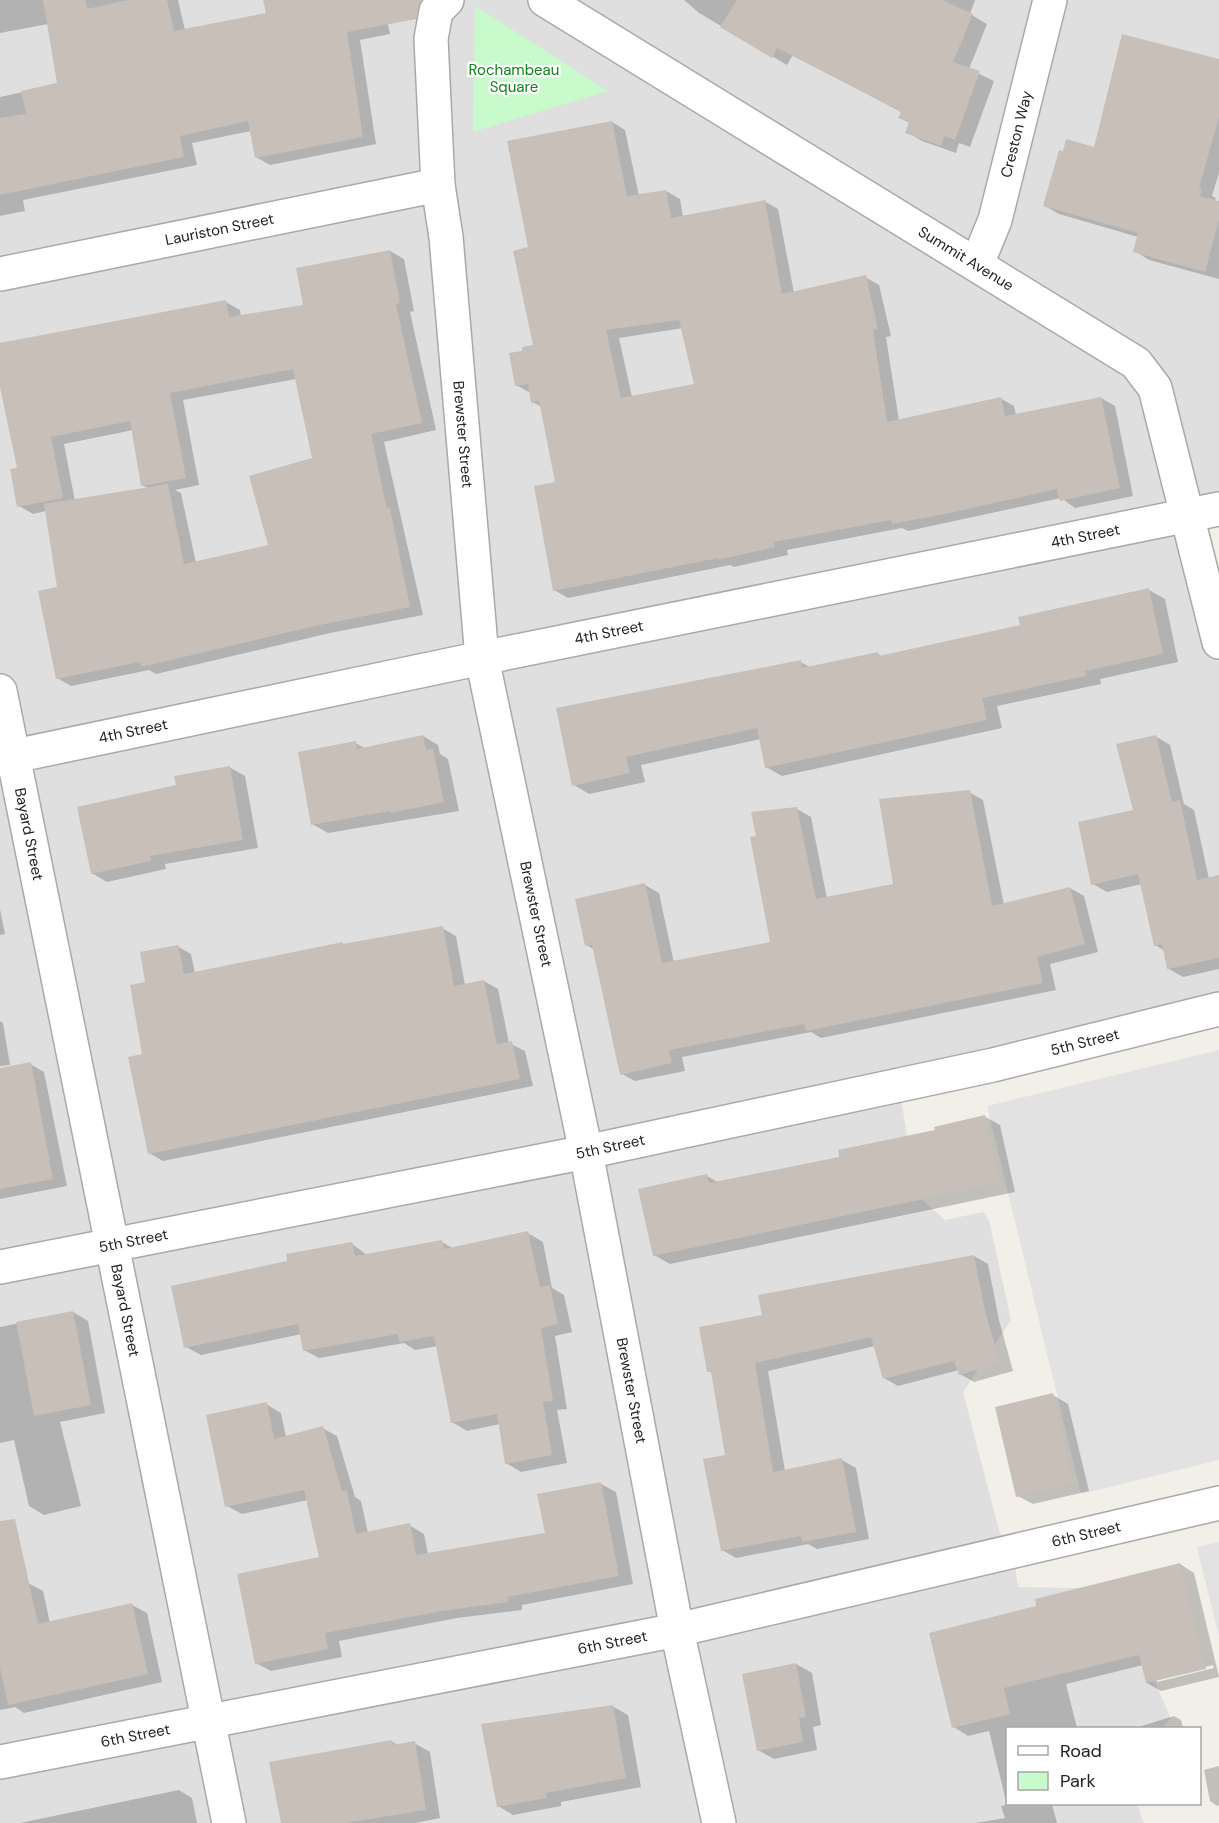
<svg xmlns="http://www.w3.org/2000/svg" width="1219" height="1823" viewBox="0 0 1219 1823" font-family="'DM Sans',sans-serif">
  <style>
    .residential { fill: #e0dfdf }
    .park { fill: #c8facc }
    .parking { fill: #e2e2e2 }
    .shadow { fill: #0003; fill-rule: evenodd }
    .building { fill: #c7bfb8; fill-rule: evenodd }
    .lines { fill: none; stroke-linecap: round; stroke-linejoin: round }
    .minor-casing { stroke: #a9a9a9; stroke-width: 36 }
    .tertiary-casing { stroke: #a9a9a9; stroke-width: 36 }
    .minor { stroke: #fff; stroke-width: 33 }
    .tertiary { stroke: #fff; stroke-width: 33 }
    .labels { text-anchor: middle; stroke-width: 4.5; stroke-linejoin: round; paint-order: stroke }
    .park-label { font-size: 15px; fill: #0c8416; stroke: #fff }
    .street-label { font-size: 15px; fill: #222; stroke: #fff }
  </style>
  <rect width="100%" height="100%" fill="#f2efe9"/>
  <path class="residential" d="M 0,0 L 1219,0 L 1219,496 L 1189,503 L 1201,594 L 1219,664 L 1219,996 L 897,1075 L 917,1195 L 945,1220 L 983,1212 L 989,1220 L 1011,1320 L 963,1392 L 1000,1534 L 1011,1539 L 1018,1587 L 1123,1589 L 1140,1648 L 1171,1719 L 1161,1728 L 1008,1728 L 1008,1804 L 1137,1804 L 1144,1823 L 0,1823 Z"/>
  <path class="park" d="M 475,6 L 608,91 L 473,132 Z"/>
  <path class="parking" d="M 1219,1050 L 1219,1460 L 1081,1494 L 987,1106 Z
    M 1219,1542 L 1219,1637 L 1197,1547 Z"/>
  <path class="shadow" d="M 0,0 L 178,0 L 185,30 L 268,14 L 265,0 L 383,0 L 390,34 L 360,40 L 376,144 L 270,165 L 256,157 L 251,131 L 192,143 L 197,165 L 23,200 L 25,211 L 0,216 L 0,97 L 59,84 L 48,24 L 0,33 Z
    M 684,0 L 975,0 L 970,14 L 987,24 L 969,69 L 994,81 L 970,147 L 959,143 L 956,153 L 922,141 L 907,132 L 910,123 L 900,118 L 903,113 L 793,55 L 787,65 L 699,13 Z
    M 1219,75 L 1219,173 L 1212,196 L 1216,198 L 1214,202 L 1219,203 L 1219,279 L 1149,260 L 1135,251 L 1138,237 L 1059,214 L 1045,206 L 1094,149 Z
    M 612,122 L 625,130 L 639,196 L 666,191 L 680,199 L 683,217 L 764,201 L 778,209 L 794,293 L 865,277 L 879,285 L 891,336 L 886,337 L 899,421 L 1000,398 L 1014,406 L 1016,415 L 1101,398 L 1115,406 L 1133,496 L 1075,508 L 1061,498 L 908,531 L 902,528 L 787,550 L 788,555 L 734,567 L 730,565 L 568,598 L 554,590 L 557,483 L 542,407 L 532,402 L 531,393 L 516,385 L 524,352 L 534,346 L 530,249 ZM 683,328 L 695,385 L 632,397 L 619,338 Z
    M 390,251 L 404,259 L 414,311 L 410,312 L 436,430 L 384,442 L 423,615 L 330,633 L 156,674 L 149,670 L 71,686 L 57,678 L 59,588 L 46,511 L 33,514 L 19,506 L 19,469 L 0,380 L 0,345 L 226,302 L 240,310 L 241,317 L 305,307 ZM 296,379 L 314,459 L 270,546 L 196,563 L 181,493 L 175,490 L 199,485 L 183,400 ZM 133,430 L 142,485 L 148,488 L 75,501 L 64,444 Z
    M 1149,590 L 1165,599 L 1178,662 L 1100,679 L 1101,684 L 997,706 L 1002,728 L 782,776 L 766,767 L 761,739 L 641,765 L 645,782 L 589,794 L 574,785 L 800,662 L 810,667 L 878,654 L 883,657 L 1022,627 Z
    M 423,736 L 438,745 L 440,754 L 448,759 L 459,811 L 328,833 L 312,824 L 355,743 L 365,748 Z
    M 1155,736 L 1170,745 L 1184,804 L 1194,810 L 1209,879 L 1219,877 L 1219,969 L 1183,977 L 1169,969 L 1165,951 L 1155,945 L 1142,884 L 1107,892 L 1093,884 L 1135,811 Z
    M 229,767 L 245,776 L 258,848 L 165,864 L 166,869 L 107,882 L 92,873 L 177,786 Z
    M 969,792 L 983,800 L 1004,905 L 1070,888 L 1084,896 L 1098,952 L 1050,964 L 1056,990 L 821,1038 L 811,1032 L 682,1057 L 685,1071 L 635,1081 L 622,1074 L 595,950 L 586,945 L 645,885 L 659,893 L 674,963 L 772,943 L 758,837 L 797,809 L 811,817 L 827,899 L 895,885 Z
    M 0,909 L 5,934 L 0,935 Z
    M 442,928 L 456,936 L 465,985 L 484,981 L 498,989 L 509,1043 L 525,1051 L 533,1086 L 163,1161 L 149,1153 L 144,1055 L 147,983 L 177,946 L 191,954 L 195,973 L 343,944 L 346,945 Z
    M 0,1021 L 3,1023 L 10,1065 L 0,1066 Z
    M 30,1064 L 44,1072 L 67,1186 L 0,1199 L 0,1070 Z
    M 984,1116 L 1000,1125 L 1015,1192 L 670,1264 L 654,1255 L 707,1176 L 719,1183 L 841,1159 Z
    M 528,1233 L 543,1242 L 552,1288 L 564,1295 L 572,1332 L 555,1336 L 567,1409 L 557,1410 L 567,1463 L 521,1472 L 506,1463 L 500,1424 L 467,1431 L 452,1422 L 438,1346 L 415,1350 L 404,1343 L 319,1358 L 304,1350 L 302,1334 L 201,1355 L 186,1347 L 289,1262 L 352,1244 L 367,1255 L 442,1242 L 454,1249 Z
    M 974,1256 L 988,1264 L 999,1320 L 1013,1371 L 974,1382 L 960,1374 L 959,1370 L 898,1386 L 884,1378 L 875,1346 L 768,1371 L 785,1471 L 842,1460 L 856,1468 L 869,1539 L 817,1549 L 808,1544 L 736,1558 L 722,1550 L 727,1456 L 713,1374 L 709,1371 L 763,1316 Z
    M 73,1312 L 88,1321 L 105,1413 L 60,1422 L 81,1506 L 44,1515 L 29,1506 L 14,1440 L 0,1443 L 0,1327 Z
    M 1053,1395 L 1068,1404 L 1089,1491 L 1033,1504 L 1018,1496 Z
    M 266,1404 L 281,1413 L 286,1437 L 322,1428 L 337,1436 L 355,1497 L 361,1501 L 368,1533 L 409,1525 L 424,1534 L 428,1554 L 546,1534 L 601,1484 L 616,1492 L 633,1584 L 522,1605 L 522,1610 L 457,1618 L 339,1641 L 342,1657 L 271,1671 L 256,1663 L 321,1558 L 308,1500 L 242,1514 L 227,1506 Z
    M 1180,1564 L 1194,1573 L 1219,1677 L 1161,1691 L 1147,1683 L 1143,1665 L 1066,1684 L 1077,1728 L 1008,1728 L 1008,1804 L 1052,1804 L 1057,1823 L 975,1823 L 1005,1818 L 1001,1806 L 1007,1805 L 989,1731 L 968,1736 L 954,1727 L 1038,1607 ZM 1213,1665 L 1214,1668 L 1157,1682 L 1157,1679 Z
    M 28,1583 L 43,1591 L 50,1623 L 132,1605 L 147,1613 L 162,1682 L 24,1713 L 15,1707 L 0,1710 L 0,1589 Z
    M 796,1664 L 812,1673 L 821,1725 L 813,1727 L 817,1750 L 774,1759 L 758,1750 Z
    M 612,1706 L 628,1715 L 641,1787 L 561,1802 L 561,1806 L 513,1815 L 498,1806 Z
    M 1174,1716 L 1181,1720 L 1183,1728 L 1135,1728 Z
    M 391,1741 L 398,1745 L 414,1743 L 430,1752 L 440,1818 L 415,1823 L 283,1823 Z
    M 1219,1766 L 1219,1805 L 1217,1806 L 1210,1801 L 1204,1770 Z
    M 179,1790 L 192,1798 L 197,1823 L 20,1823 Z"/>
  <path class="building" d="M 43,0 L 85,0 L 87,9 L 128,0 L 167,0 L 174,31 L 266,13 L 263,0 L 421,0 L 416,19 L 347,32 L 363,137 L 255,158 L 248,121 L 180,136 L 184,157 L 0,195 L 0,118 L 26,114 L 21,91 L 57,83 Z
    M 737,0 L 942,0 L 973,14 L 953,62 L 980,71 L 955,140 L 944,136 L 941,146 L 905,133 L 909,122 L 898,118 L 901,113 L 898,110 L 777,48 L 772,58 L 720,27 Z
    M 1122,34 L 1219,59 L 1219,117 L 1199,188 L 1202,189 L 1200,196 L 1219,201 L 1219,219 L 1205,272 L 1133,252 L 1138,233 L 1043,206 L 1059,150 L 1063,151 L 1066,139 L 1094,147 Z
    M 612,121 L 627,196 L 666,190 L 671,218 L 765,200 L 782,294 L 866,275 L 878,329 L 873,330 L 887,422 L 1001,397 L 1005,416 L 1101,397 L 1120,488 L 1060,501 L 1057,489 L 950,513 L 892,524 L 891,520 L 774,542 L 775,547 L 718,560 L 718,558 L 553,591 L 534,486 L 555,482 L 539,401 L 531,403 L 528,384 L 515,386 L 509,353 L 522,351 L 522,347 L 533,345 L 513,251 L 528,247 L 507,141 ZM 679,320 L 694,384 L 621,398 L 606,330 Z
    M 390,250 L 400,303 L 396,304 L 422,423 L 371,434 L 387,509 L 390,508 L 410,607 L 315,626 L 141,667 L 140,662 L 56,679 L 38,591 L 57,587 L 44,504 L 168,484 L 184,564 L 268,545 L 249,476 L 312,458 L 293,369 L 170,393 L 186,478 L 141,486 L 130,421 L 51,437 L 63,498 L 17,507 L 10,469 L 17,468 L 0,387 L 0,343 L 226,300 L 229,317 L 303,305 L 296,268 Z
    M 1149,588 L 1163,654 L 1085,671 L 1086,676 L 982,698 L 987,720 L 765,768 L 757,728 L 626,757 L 630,773 L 572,786 L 556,708 L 801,660 L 802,668 L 878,652 L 879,656 L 1020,625 L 1018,617 Z
    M 423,735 L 426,750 L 433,749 L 444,802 L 391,813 L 390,811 L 311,825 L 298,752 L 356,741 L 357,749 Z
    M 1156,735 L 1172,802 L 1180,800 L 1197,880 L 1219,875 L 1219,958 L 1167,969 L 1162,944 L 1154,946 L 1138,874 L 1091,885 L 1078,822 L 1133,810 L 1116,744 Z
    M 230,766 L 243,840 L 150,856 L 151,861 L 91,874 L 77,807 L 176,785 L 174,776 Z
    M 970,790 L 992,906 L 1070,887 L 1085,944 L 1037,957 L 1043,983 L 806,1031 L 804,1024 L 669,1050 L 672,1063 L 620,1075 L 592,945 L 585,946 L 575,899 L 645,883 L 662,963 L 770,942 L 750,837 L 756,836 L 751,812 L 797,807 L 816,899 L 893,884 L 879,799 Z
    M 443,926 L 454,986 L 484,980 L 497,1044 L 512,1041 L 520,1079 L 148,1154 L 128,1057 L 142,1054 L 130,985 L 145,982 L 140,952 L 178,945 L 184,974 L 343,942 L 343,944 Z
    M 31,1062 L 53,1179 L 0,1189 L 0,1068 Z
    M 985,1115 L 1000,1183 L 653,1256 L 638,1189 L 707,1174 L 709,1183 L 839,1157 L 838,1150 L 935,1130 L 934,1127 Z
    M 528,1231 L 540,1287 L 550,1285 L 558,1324 L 541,1328 L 553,1401 L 543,1402 L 552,1455 L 505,1464 L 497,1414 L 451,1423 L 434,1336 L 399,1342 L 398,1334 L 303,1351 L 298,1324 L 184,1348 L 171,1286 L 287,1261 L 286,1254 L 352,1242 L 355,1256 L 442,1240 L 444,1249 Z
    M 974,1255 L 985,1311 L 1000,1363 L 959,1375 L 954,1361 L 883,1379 L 871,1337 L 755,1363 L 773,1472 L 842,1458 L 856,1532 L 802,1542 L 801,1536 L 721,1551 L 703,1459 L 725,1455 L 711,1372 L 707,1372 L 699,1327 L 762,1315 L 758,1295 Z
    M 73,1311 L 91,1405 L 34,1416 L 16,1322 Z
    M 1053,1393 L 1074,1483 L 1016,1497 L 995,1407 Z
    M 267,1402 L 274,1439 L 323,1426 L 342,1491 L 347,1491 L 356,1534 L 410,1523 L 416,1555 L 545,1533 L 537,1494 L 601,1482 L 619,1576 L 507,1597 L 508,1602 L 442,1611 L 325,1633 L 328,1649 L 255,1664 L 237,1574 L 319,1557 L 304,1490 L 225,1507 L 206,1415 Z
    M 15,1519 L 38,1624 L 132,1603 L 148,1674 L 8,1705 L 0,1668 L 0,1521 Z
    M 1180,1563 L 1206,1669 L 1146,1683 L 1139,1655 L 1004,1688 L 1010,1714 L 952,1728 L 929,1633 L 1036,1606 L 1035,1599 Z
    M 796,1663 L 806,1717 L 799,1718 L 803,1742 L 757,1751 L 742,1674 Z
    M 613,1705 L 626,1778 L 546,1793 L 547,1798 L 497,1807 L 481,1724 Z
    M 392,1740 L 393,1745 L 415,1741 L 426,1810 L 345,1823 L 281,1823 L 269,1762 Z"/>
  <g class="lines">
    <g class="minor-casing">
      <g id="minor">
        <path id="s1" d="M 447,0 L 436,11 L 431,39 L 438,185 L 446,237 L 482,658 L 586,1152 L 677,1630 L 719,1823"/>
        <path id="s2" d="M 545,0 L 1136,363 L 1155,388 L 1219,642"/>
        <path id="s3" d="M 977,264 L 995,220 L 1050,0"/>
        <path id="s4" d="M 0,274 L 438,185"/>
        <path id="s5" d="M 0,691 L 229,1823"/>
        <path id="s6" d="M 0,759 L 482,658 L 1219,509"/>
        <path id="s7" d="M 0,1762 L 677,1630 L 1219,1503"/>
      </g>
    </g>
    <g class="tertiary-casing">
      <g id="tertiary">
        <path id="s8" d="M 0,1267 L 586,1152 L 993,1065 L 1219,1009"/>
      </g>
    </g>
    <use href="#minor" class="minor"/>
    <use href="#tertiary" class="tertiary"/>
  </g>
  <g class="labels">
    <g class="park-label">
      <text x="514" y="75">Rochambeau<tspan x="514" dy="17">Square</tspan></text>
    </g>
    <g class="street-label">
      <text dy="5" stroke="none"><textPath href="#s3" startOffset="136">Creston Way</textPath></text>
      <text dy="5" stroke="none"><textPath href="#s4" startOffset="224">Lauriston Street</textPath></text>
      <text dy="5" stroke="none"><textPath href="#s2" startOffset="494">Summit Avenue</textPath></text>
      <text dy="5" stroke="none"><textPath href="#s1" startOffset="441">Brewster Street</textPath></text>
      <text dy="5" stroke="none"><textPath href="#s6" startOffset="1108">4th Street</textPath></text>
      <text dy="5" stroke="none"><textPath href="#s6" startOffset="622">4th Street</textPath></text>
      <text dy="5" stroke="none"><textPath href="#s6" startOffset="136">4th Street</textPath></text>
      <text dy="5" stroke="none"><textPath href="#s5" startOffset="146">Bayard Street</textPath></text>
      <text dy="5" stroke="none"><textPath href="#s1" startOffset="927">Brewster Street</textPath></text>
      <text dy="5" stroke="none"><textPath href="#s8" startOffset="1108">5th Street</textPath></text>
      <text dy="5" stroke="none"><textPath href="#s8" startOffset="622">5th Street</textPath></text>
      <text dy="5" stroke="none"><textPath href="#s8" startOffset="136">5th Street</textPath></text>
      <text dy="5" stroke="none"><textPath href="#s5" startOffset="632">Bayard Street</textPath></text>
      <text dy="5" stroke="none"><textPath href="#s1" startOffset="1413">Brewster Street</textPath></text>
      <text dy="5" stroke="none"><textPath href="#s7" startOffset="1110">6th Street</textPath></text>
      <text dy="5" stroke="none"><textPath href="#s7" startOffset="624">6th Street</textPath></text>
      <text dy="5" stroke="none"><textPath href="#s7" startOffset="138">6th Street</textPath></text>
    </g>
  </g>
  <rect x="1006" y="1727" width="195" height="78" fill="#ffffff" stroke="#a7a7a7" stroke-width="1.5"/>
  <rect x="1018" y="1746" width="30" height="9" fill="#ffffff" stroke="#a7a7a7" stroke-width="1.5"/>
  <text x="1060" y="1757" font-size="18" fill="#222222">Road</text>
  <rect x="1018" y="1772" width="30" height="18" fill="#c8facc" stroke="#a7a7a7" stroke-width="1.5"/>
  <text x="1060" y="1787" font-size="18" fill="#222222">Park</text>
</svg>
